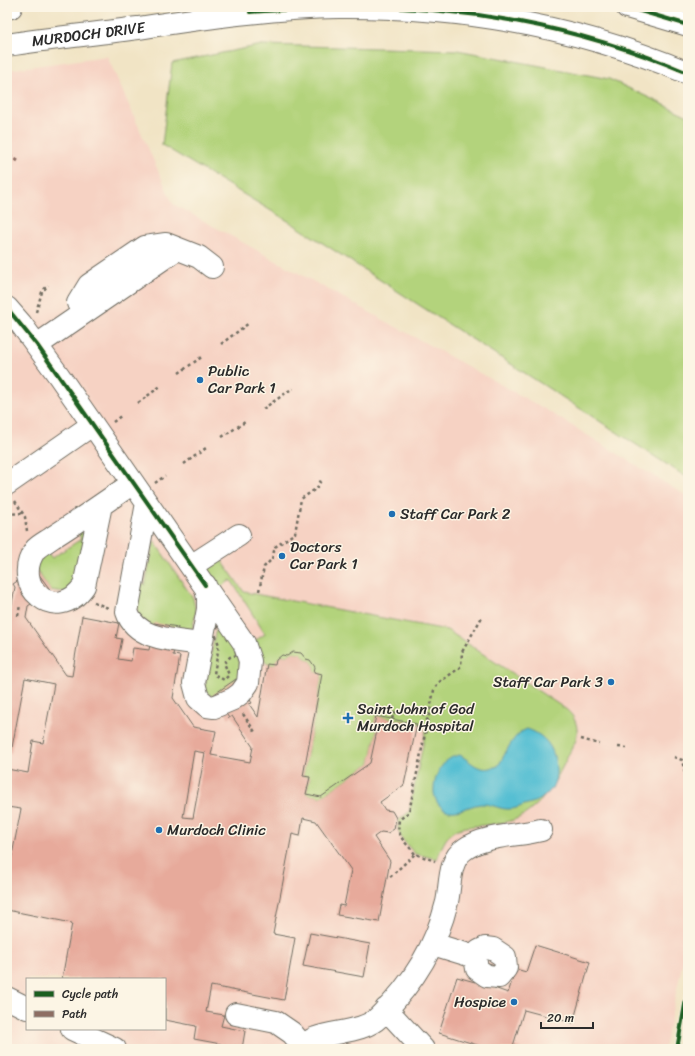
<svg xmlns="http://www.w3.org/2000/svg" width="695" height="1056" viewBox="0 0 695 1056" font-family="Sriracha,sans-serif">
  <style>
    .built { fill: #f6d2c3; fill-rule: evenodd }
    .green { fill: #b3d37b; stroke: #6f7f53 }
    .water { fill: #57bfd3; stroke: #41757f }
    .building { fill: #e7aa9b; fill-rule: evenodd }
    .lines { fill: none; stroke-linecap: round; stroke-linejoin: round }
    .minor-casing { stroke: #706c61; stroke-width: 24 }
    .major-casing { stroke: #706c61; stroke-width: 24 }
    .path { stroke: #706c61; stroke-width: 2.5; stroke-dasharray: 3 3; stroke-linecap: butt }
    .minor { stroke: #fff; stroke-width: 22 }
    .major { stroke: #fff; stroke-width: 22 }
    .quiet { stroke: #8d6e63; stroke-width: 3; stroke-dasharray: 6 3; stroke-linecap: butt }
    .cycleway-casing { stroke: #fcf5e5; stroke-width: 6 }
    .cycleway { stroke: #1b5e20; stroke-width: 4 }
    .poi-dot { fill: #1f6fb2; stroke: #fcf5e5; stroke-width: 1.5 }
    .labels { text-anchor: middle; stroke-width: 3; stroke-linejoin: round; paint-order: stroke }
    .street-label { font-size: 15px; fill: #2b2b2b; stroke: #fcf5e5 }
    .poi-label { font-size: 15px; fill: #2b2b2b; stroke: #fcf5e5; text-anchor: start }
  </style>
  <rect width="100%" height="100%" fill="#fcf5e5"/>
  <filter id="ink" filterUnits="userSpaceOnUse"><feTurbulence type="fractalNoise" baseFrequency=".025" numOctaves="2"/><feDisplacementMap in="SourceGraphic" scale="8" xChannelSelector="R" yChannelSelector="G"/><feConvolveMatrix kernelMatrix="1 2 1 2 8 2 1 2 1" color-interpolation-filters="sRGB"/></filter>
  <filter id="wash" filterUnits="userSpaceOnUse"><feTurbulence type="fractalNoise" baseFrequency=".012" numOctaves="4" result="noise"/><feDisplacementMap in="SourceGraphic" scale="16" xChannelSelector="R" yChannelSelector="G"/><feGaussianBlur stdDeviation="0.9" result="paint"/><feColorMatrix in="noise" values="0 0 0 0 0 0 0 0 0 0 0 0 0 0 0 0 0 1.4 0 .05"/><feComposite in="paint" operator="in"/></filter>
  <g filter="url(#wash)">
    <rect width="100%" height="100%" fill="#f1e4c5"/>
    <path class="built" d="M 107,56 L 173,204 L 543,408 L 688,497 L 688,938 L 664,1049 L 7,1049 L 7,70 ZM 27,979 L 165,979 L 165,1029 L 27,1029 Z"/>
    <path class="green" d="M 262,45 L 457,50 L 609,79 L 688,116 L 688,478 L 293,224 L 162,145 L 172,63 Z
      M 83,531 L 87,532 L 77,584 L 69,593 L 50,590 L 36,569 L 38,562 L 47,552 L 52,558 L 81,539 L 78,533 Z
      M 154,541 L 193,598 L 196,612 L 192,630 L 188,631 L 149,625 L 137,614 L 139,583 L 145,585 Z
      M 220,558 L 244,592 L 447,630 L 567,710 C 576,718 579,728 576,740 C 563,764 554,791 532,809 C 515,824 496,824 475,826 C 468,827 460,827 454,831 C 446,835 440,851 437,859 L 415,854 L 401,838 L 398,829 L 399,820 L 409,812 L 427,725 L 376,716 L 374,725 L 378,726 L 370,763 L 321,797 L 306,794 L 310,777 L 303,776 L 322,674 L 314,672 L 315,667 L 310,660 L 306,659 L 301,653 L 293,652 L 287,656 L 282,655 L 276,660 L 275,665 L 267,664 L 253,642 L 265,634 L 231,580 L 219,588 L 207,568 Z
      M 217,629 L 222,629 L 238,651 L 241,676 L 213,697 L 204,691 L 215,633 Z"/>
    <path class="water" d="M 527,729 C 540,733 551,743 554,756 C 561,783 551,799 524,805 C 520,807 514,809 510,809 C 501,810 492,804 483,804 C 470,804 456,816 444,809 C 437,805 433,796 434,788 C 435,773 444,757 460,755 C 475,764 478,773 498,766 C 506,754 512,734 527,729 Z"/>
    <g id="blocks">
      <path class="building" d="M 35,569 L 51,591 L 28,606 L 26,618 L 66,675 L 72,676 L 82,616 L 119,623 L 116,638 L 122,639 L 118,659 L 131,661 L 133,648 L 149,650 L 154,623 L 178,627 L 173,655 L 180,656 L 173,698 L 193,727 L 216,731 L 211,755 L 250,762 L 253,747 L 232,716 L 229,718 L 213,695 L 236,679 L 252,703 L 249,704 L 258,717 L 267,664 L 275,665 L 276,660 L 282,655 L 287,656 L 293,652 L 301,653 L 306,659 L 310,660 L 315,667 L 314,672 L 322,674 L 303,776 L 310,777 L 306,794 L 321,797 L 370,763 L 378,726 L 374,725 L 376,716 L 417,724 L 404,785 L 380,802 L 385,810 L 392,811 L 396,818 L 394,829 L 388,833 L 381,832 L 374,837 L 390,861 L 379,922 L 337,915 L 339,905 L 344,906 L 351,870 L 316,821 L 303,818 L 300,836 L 292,834 L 273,934 L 295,938 L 284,1000 L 211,986 L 206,1012 L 224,1015 L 221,1026 L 245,1031 L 242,1049 L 220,1049 L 221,1044 L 194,1039 L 196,1026 L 165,1020 L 165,979 L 62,979 L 72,923 L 7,910 L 7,881 L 21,809 L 7,807 L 7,769 L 28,773 L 33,741 L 43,743 L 54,684 L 25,678 L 11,753 L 7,752 L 7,614 L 10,614 L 15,587 L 13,584 ZM 194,751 L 205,753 L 193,818 L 183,817 Z
        M 310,933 L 370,944 L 364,977 L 303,966 Z
        M 535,945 L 590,962 L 573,1023 L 524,1010 L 513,1046 L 523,1049 L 490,1049 L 439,1033 L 457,977 L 475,982 L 482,961 L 501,967 L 494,988 L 508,993 L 516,969 L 526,972 Z"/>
    </g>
  </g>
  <g filter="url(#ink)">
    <use href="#blocks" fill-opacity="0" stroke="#706c61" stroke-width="1"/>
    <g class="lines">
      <g class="minor-casing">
        <path id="minor" d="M 78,303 L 89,285 L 145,247 L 166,244 L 199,257 L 212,267
          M 7,308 L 21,324 L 59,376 L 244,643 L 250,661 L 248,683 L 241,693 L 233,699 L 214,707 L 207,706 L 198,698 L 194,683 L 208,609 L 208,598 L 205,585
          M 37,345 L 177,249
          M 7,484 L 92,425
          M 147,503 L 127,612 C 136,640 175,640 201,644
          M 101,505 C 85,516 69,527 53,537 C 48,541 39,545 35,550 C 10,586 56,626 84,586 L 101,505 L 133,483
          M 191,566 L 239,535
          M 433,944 L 475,957
          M 485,948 L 493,949 L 505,957 L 506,968 L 499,977 L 487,976 L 477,969 L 475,957 L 479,951 Z
          M 7,998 L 27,1008
          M 386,1009 L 423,1049
          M 236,1014 L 276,1022 L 292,1033 L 303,1046
          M 72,1029 L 115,1049
          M 303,1046 C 307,1043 312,1039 316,1038 C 335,1031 364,1032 379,1017 C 412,985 436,947 447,902 C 451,884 448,860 465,849 C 485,835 517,836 541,830"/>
      </g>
      <g class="major-casing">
        <g id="major">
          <path d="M 627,7 L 688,25"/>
          <path d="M 7,8 L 11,7"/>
          <path id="s1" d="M 7,45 C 51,38 94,34 138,28 C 205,18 271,8 339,7 C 459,6 577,26 688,73"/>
        </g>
      </g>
      <path class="path" d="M 36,312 L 42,292 L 48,285
        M 221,344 L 249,323
        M 179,373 L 203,356
        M 138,403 L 162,385
        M 263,409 L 293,388
        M 113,422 L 122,415
        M 222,437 L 245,422
        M 184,464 L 206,448
        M 155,483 L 165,476
        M 15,501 L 25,517 L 27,531
        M 7,514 L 23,513
        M 259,591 L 264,567 L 272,559 L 275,547 L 295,533 L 301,499 L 317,488 L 322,478
        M 94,602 L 108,608
        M 18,616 L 20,605
        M 216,627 L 224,628 L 240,654 L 230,657 L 224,663 L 229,675 L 224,680 L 214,674 L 219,645 L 214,631 Z
        M 243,714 L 255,732
        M 392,719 L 394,713 C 408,710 419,706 428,721
        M 581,739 L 599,744
        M 618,747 L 627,748
        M 674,757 L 682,760 L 686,778 L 688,780
        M 415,854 C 405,841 396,837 399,820 L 409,812 L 434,690 L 438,683 L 458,669 L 461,666 L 462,652 L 482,617
        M 390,877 L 415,854 L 435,861"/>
      <use href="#minor" class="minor"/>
      <use href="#major" class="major"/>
      <path class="quiet" d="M 7,154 L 18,161"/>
      <g class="cycleway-casing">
        <path id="cycleway" d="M 627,7 L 688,25
          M 250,12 C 279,10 308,8 337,7 C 457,4 578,26 688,73
          M 7,308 L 37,345 L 205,585
          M 677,1049 L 688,988"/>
      </g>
      <use href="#cycleway" class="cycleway"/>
    </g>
  </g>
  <g class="poi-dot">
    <circle cx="200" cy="380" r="4"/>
    <circle cx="392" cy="514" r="4"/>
    <circle cx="282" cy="556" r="4"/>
    <circle cx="611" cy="682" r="4"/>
    <path d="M346 712h4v4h4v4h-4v4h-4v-4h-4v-4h4z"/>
    <circle cx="159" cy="830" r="4"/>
    <circle cx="514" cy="1002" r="4"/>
  </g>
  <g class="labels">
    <g class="street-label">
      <text dy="5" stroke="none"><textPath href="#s1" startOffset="82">MURDOCH DRIVE</textPath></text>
    </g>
    <g class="poi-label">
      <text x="208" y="376">Public<tspan x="208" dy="17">Car Park 1</tspan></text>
      <text x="400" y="519">Staff Car Park 2</text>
      <text x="290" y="552">Doctors<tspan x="290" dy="17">Car Park 1</tspan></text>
      <text x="603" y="687" text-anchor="end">Staff Car Park 3</text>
      <text x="357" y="714">Saint John of God<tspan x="357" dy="17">Murdoch Hospital</tspan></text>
      <text x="167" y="835">Murdoch Clinic</text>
      <text x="506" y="1007" text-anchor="end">Hospice</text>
    </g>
  </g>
  <rect width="695" height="1056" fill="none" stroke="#fcf5e5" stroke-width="24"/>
  <rect x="26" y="978" width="140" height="52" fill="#fcf5e5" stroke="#a8a49b"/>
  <rect x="34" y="991" width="20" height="6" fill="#1b5e20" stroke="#a8a49b"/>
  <text x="62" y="998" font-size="12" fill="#2b2b2b">Cycle path</text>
  <rect x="34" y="1011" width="20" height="6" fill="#8d6e63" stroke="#a8a49b"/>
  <text x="62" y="1018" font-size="12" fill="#2b2b2b">Path</text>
  <path d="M541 1022v6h52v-6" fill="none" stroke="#2b2b2b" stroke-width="2"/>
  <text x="547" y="1022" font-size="12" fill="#2b2b2b" stroke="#fcf5e5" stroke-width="3" paint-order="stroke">20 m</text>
</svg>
